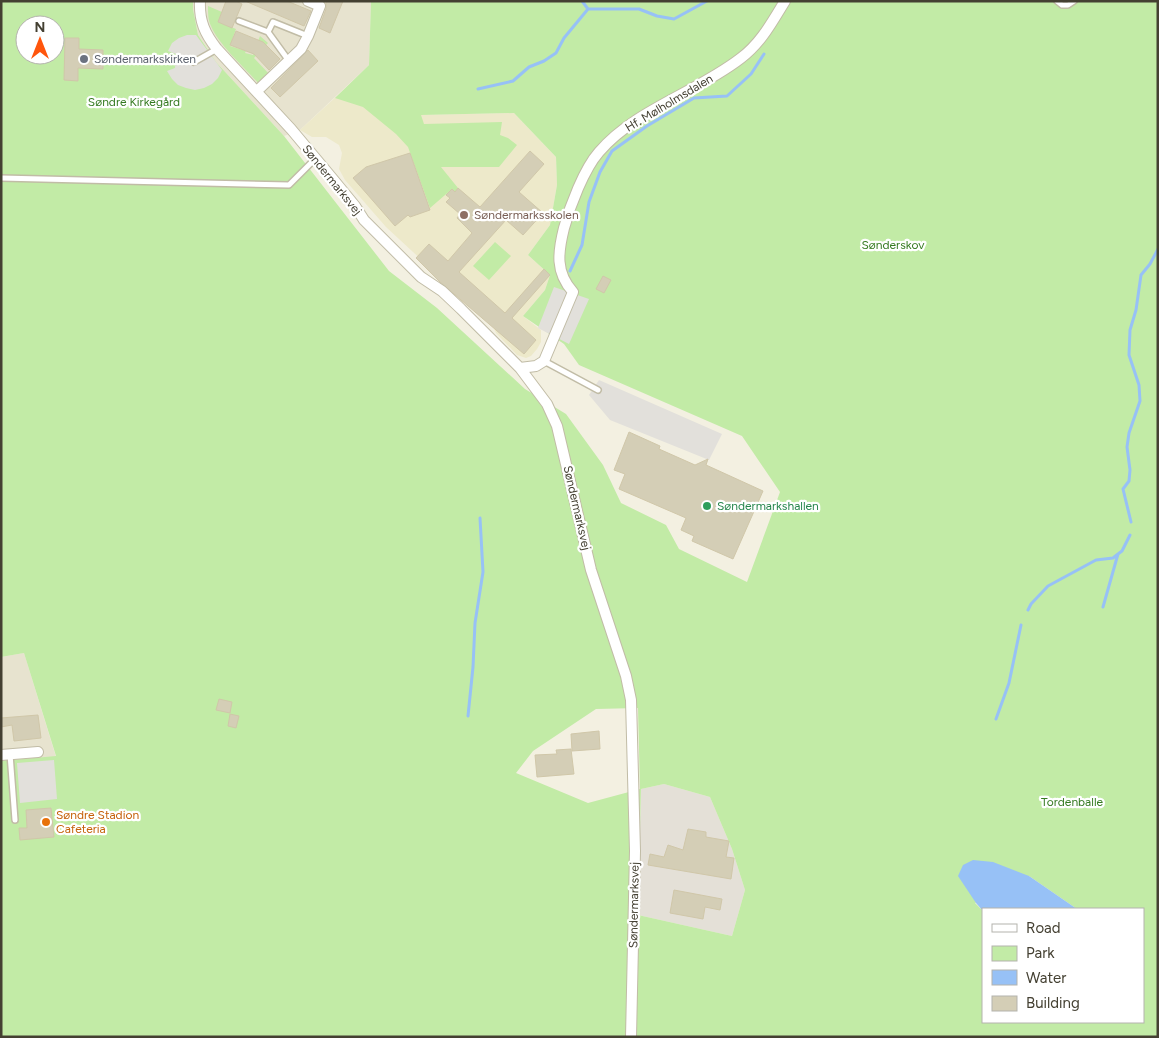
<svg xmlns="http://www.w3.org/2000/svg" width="1159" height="1038" viewBox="0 0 1159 1038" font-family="Figtree,sans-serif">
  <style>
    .residential { fill: #e7e3cf }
    .industrial { fill: #e4e0d7 }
    .education { fill: #ede9ca }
    .green { fill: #c2eba6; fill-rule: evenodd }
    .parking { fill: #e2e0db }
    .water { fill: #97c1f6 }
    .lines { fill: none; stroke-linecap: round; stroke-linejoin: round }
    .stream { stroke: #97c1f6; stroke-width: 3 }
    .building { fill: #d4ceb6; stroke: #d0c7a9 }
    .service-casing { stroke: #c1bca6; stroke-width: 8 }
    .minor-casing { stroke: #c1bca6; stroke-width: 12 }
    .service { stroke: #fff; stroke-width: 5 }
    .minor { stroke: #fff; stroke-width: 10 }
    .worship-dot { fill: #6b7280; stroke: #fff; stroke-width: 2 }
    .education-dot { fill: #8d6e63; stroke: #fff; stroke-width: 2 }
    .leisure-dot { fill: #2e9e5b; stroke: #fff; stroke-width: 2 }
    .food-dot { fill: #e8710a; stroke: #fff; stroke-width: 2 }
    .labels { text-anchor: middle; stroke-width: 4.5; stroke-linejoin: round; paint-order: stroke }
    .worship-label { font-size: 12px; fill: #5b616d; stroke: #fff; text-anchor: start }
    .park-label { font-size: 12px; fill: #357a21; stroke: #fff }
    .street-label { font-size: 12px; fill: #444032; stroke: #fff }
    .education-label { font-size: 12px; fill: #785e54; stroke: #fff; text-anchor: start }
    .leisure-label { font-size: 12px; fill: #27864d; stroke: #fff; text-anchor: start }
    .food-label { font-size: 12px; fill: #c56008; stroke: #fff; text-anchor: start }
  </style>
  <rect width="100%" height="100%" fill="#f3f0e1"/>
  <path class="residential" d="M 193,1 L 371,1 L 369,65 L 300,130 L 284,136 L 216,62 L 198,35 L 193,9 Z
    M 24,653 L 56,757 L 1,761 L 1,657 Z"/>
  <path class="industrial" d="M 664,784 L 710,797 L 732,849 L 745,890 L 732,936 L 638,915 L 641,789 Z"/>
  <path class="education" d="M 352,82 L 420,115 L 514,113 L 556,157 L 557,185 L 550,225 L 528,255 L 550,275 L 545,290 L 523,316 L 541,330 L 541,342 L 537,349 L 531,356 L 526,358 L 517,355 L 496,333 L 493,326 L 386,227 L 345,180 L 339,169 L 342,153 L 339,145 L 326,137 L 312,137 L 300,130 Z"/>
  <path class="green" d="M 1,1 L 193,1 L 193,9 L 198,35 L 216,62 L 284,136 L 389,271 L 437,308 L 525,389 L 566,414 L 603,465 L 621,503 L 666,525 L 679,549 L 747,582 L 780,492 L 742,436 L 579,365 L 564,344 L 523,316 L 545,290 L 550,275 L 528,255 L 550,225 L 557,185 L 556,157 L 514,113 L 421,115 L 424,124 L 502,122 L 500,135 L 508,138 L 517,145 L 499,167 L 441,167 L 458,188 L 455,192 L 452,189 L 430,208 L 408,147 L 396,134 L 363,107 L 335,98 L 369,65 L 371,1 L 1158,1 L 1158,1037 L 1,1037 L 1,761 L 56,756 L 24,653 L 1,657 ZM 25,25 L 55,25 L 55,55 L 25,55 ZM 638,708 L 640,789 L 588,803 L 516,773 L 533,751 L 596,709 ZM 664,784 L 710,797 L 732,849 L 745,890 L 732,936 L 638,915 L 641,789 ZM 1029,876 L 1077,909 L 1143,909 L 1143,1022 L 983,1022 L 983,911 L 975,903 Z
    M 208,6 L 222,12 L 218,22 L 236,29 L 230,46 L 246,51 L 245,53 L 253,55 L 260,36 L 268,43 L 254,58 L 270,75 L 259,84 C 246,69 218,44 211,26 C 208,20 208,13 208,6 Z
    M 495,242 L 511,256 L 489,280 L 473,266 Z"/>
  <path class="parking" d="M 187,35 L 196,35 L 222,70 L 218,78 L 212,84 L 204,88 L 195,90 L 186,88 L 178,85 L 172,79 L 167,71 L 175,68 L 176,54 L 168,51 L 172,43 L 179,38 Z
    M 554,287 L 589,299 L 569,344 L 538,328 Z
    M 599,380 L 722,434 L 709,460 L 610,420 L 589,395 Z
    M 54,760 L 57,799 L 20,803 L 17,763 Z"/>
  <path class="water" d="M 973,860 L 993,862 L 1029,876 L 1077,909 L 983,909 L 983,911 L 976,903 L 958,876 L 963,865 Z"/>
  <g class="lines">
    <path class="stream" d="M 582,1 L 588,9 L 639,9 L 657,16 L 674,19 L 707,1
      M 478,89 L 513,81 L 529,67 L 544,61 L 556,53 L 564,38 L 588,9
      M 570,271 L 582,245 L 589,202 L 600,172 L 612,151 L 647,126 L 694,98 L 727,96 L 751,74 L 764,54
      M 1131,522 L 1123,489 L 1129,481 L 1130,470 L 1127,447 L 1129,433 L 1140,401 L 1139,385 L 1129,355 L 1130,330 L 1136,310 L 1141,275 L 1150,264 L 1158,249
      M 1103,607 L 1118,554
      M 1028,610 L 1031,604 L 1048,586 L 1096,560 L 1113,558 L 1118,554 L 1122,551 L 1130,535
      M 468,716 L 473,667 L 475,623 L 483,572 L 480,518
      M 996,719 L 1009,683 L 1021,625"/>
  </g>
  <path class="building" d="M 226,1 L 236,1 L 242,4 L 232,28 L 218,22 Z
    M 245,1 L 287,1 L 311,11 L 304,26 Z
    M 326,1 L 343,1 L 330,33 L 319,28 L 326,9 Z
    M 236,31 L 263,42 L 280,59 L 269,70 L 254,54 L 230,45 Z
    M 65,38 L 79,38 L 79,49 L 103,50 L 103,69 L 78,68 L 78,81 L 64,80 Z
    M 308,50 L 318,61 L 280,97 L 271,88 Z
    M 530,151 L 544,164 L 519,192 L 543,213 L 523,235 L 506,220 L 459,272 L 505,313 L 544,269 L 550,275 L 512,318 L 536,340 L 524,354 L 440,282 L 416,258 L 429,244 L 448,261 L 472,233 L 457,218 L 460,214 L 446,202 L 450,198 L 446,195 L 452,189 L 455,192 L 458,188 L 480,207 Z
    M 410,153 L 430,210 L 410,217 L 408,215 L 395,226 L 353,178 L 366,167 Z
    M 603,276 L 611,280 L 604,293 L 596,289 Z
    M 629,432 L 660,446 L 659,449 L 695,465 L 708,459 L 706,465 L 763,491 L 733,559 L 692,541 L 694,536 L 681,530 L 686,518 L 619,489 L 625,474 L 614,470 Z
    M 219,699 L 232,702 L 230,713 L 216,710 Z
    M 230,714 L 239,716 L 236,728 L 228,726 Z
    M 38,715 L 41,738 L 14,741 L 12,725 L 1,727 L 1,718 Z
    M 599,731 L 600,749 L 572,751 L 571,734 Z
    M 571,749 L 574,774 L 537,777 L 535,755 L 557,754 L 556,750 Z
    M 51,808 L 54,837 L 20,840 L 19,828 L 27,828 L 26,810 Z
    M 688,829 L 706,832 L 706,837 L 729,841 L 726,857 L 734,858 L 731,879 L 648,865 L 650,854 L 664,857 L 668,845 L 683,850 Z
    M 674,890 L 722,899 L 720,910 L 705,907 L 703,919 L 670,913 Z"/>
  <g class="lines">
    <g class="service-casing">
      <path id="service" d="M 1057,1 L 1062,5 L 1068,5 L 1074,1
        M 239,21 L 268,32
        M 289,61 L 268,32 L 273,22 L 308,36
        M 194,62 L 217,49
        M 1,178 L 289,185 L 315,159
        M 544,361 L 598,390
        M 10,754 L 15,820"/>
    </g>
    <g class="minor-casing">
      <path id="minor" d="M 200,1 C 199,21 205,34 217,49 L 291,129 L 332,178 L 355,206 L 364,220 L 421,277 L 442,291 L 461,309 L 520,368 L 547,404 L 557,426 L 591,570 L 626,676 L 631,700 L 635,851 L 631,1037
        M 257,91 L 301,49 L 308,36 L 320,6 L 308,1
        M 520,368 L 536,366 L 544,361 L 573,292 C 555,272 558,252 564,228 C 570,206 584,169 599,152 C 636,109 696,93 741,58 C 761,43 772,22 785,1
        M 1,755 L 38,752"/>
    </g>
    <use href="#service" class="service"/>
    <use href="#minor" class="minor"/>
  </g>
  <circle class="worship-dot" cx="84" cy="59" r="5"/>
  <circle class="education-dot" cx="464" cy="215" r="5"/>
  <circle class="leisure-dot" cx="707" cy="506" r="5"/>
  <circle class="food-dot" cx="46" cy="822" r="5"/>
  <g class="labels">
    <g class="worship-label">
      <text x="94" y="63">Søndermarkskirken</text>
    </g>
    <g class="park-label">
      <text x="134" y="106">Søndre Kirkegård</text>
      <text x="893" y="249">Sønderskov</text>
      <text x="1072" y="806">Tordenballe</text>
    </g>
    <g class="street-label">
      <text transform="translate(669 103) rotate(-31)" y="4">Hf. Mølholmsdalen</text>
      <text transform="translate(332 180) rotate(51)" y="4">Søndermarksvej</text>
      <text transform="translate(577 508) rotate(77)" y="4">Søndermarksvej</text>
      <text transform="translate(634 905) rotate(-89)" y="4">Søndermarksvej</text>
    </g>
    <g class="education-label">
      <text x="474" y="219">Søndermarksskolen</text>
    </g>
    <g class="leisure-label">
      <text x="717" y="510">Søndermarkshallen</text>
    </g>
    <g class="food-label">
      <text x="56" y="819">Søndre Stadion<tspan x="56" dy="14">Cafeteria</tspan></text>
    </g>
  </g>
  <rect width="1159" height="1038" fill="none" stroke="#444032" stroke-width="5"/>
  <rect x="982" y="908" width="162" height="115" fill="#ffffff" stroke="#b4b3ad"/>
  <rect x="992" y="924" width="25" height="8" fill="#ffffff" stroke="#b4b3ad"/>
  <text x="1026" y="933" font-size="15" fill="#444032">Road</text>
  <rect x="992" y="946" width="25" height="15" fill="#c2eba6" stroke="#b4b3ad"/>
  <text x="1026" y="958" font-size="15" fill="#444032">Park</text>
  <rect x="992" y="970" width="25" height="15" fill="#97c1f6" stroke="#b4b3ad"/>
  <text x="1026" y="983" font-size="15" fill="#444032">Water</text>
  <rect x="992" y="996" width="25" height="15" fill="#d4ceb6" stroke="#b4b3ad"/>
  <text x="1026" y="1008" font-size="15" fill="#444032">Building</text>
  <g transform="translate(40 40)"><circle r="24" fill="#ffffff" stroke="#b4b3ad"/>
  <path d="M0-4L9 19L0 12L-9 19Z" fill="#ff550c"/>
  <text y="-8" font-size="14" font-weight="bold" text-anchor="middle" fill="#444032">N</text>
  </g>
</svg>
